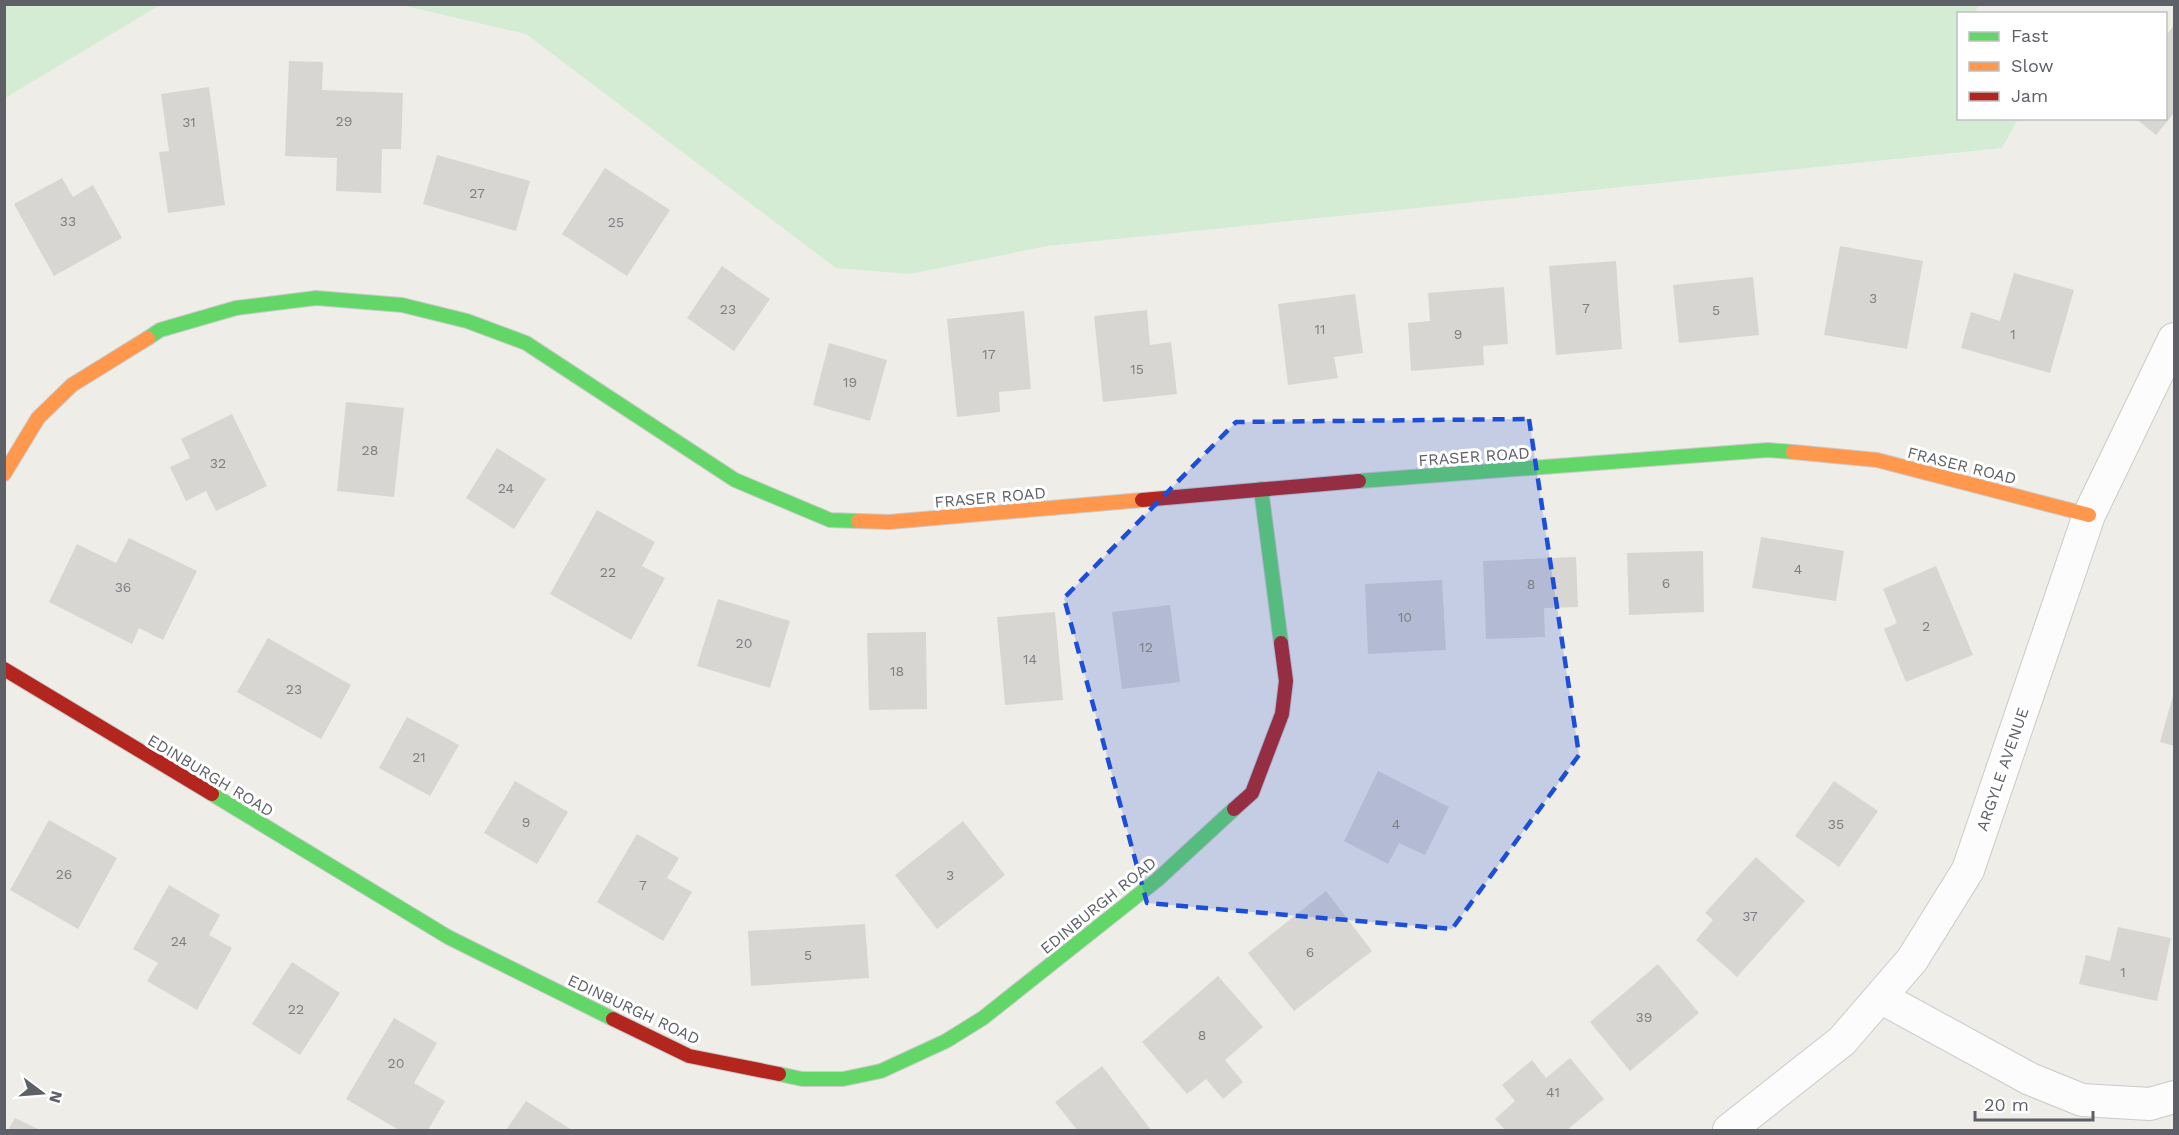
<svg xmlns="http://www.w3.org/2000/svg" width="2179" height="1135" viewBox="0 0 2179 1135" font-family="'Work Sans',sans-serif">
  <style>
    .green { fill: #d4ecd3 }
    .building { fill: #d8d6d3 }
    .lines { fill: none; stroke-linecap: round; stroke-linejoin: round }
    .street-casing { stroke: #cacac9; stroke-width: 34 }
    .fast-casing { stroke: #cacbca; stroke-width: 16 }
    .slow-casing { stroke: #cacbca; stroke-width: 16 }
    .jam-casing { stroke: #cacbca; stroke-width: 16 }
    .street { stroke: #fcfcfc; stroke-width: 32 }
    .fast { stroke: #63d668; stroke-width: 14 }
    .slow { stroke: #ff974d; stroke-width: 14 }
    .jam { stroke: #b3261e; stroke-width: 14 }
    .marked { fill: #1d4ed8; fill-opacity: 0.2; stroke: #1d4ed8; stroke-width: 4.5; stroke-dasharray: 12 8; stroke-linejoin: round }
    .labels { text-anchor: middle; stroke-width: 6; stroke-linejoin: round; paint-order: stroke }
    .number-label { font-size: 14px; fill: #7c7f82 }
    .street-label { font-size: 16px; fill: #5d6167; stroke: #fff }
  </style>
  <rect width="100%" height="100%" fill="#eeede8"/>
  <path class="green" d="M 5,4 L 160,4 L 160,5 L 5,98 Z
    M 401,5 L 1979,5 L 1974,13 L 1958,14 L 1958,118 L 2018,119 L 2002,148 L 1047,246 L 910,274 L 836,268 L 526,34 Z"/>
  <path class="building" d="M 2174,25 L 2174,113 L 2156,135 L 2135,118 L 2166,118 L 2166,36 Z
    M 289,61 L 323,62 L 322,90 L 403,93 L 401,149 L 382,149 L 381,193 L 336,191 L 337,158 L 285,156 Z
    M 209,87 L 225,205 L 168,213 L 159,152 L 169,151 L 161,94 Z
    M 437,155 L 530,181 L 516,231 L 423,204 Z
    M 605,168 L 670,210 L 627,276 L 562,234 Z
    M 62,178 L 73,197 L 93,185 L 122,238 L 54,276 L 14,204 Z
    M 1840,246 L 1923,261 L 1907,349 L 1824,335 Z
    M 1616,261 L 1622,349 L 1556,355 L 1549,266 Z
    M 722,266 L 770,299 L 734,351 L 687,318 Z
    M 2014,273 L 2074,290 L 2050,373 L 1961,348 L 1971,312 L 2000,321 Z
    M 1753,277 L 1759,335 L 1679,343 L 1673,285 Z
    M 1504,287 L 1508,344 L 1483,346 L 1484,365 L 1411,371 L 1408,323 L 1430,321 L 1428,293 Z
    M 1355,294 L 1363,353 L 1334,357 L 1338,378 L 1288,385 L 1278,304 Z
    M 1147,310 L 1150,345 L 1171,342 L 1177,394 L 1103,402 L 1094,316 Z
    M 1024,311 L 1031,389 L 999,392 L 1000,412 L 957,417 L 947,319 Z
    M 829,343 L 887,360 L 870,421 L 813,405 Z
    M 346,402 L 404,408 L 394,497 L 337,491 Z
    M 232,414 L 267,486 L 216,511 L 206,491 L 186,501 L 170,467 L 190,458 L 181,439 Z
    M 497,448 L 546,479 L 514,529 L 466,498 Z
    M 597,510 L 655,542 L 642,566 L 665,578 L 631,640 L 550,594 Z
    M 1761,537 L 1844,551 L 1836,601 L 1752,588 Z
    M 129,538 L 197,571 L 163,640 L 139,628 L 132,644 L 49,602 L 77,544 L 116,563 Z
    M 1703,551 L 1704,612 L 1629,615 L 1627,553 Z
    M 1576,557 L 1578,607 L 1544,608 L 1545,637 L 1486,639 L 1483,561 Z
    M 1936,566 L 1973,655 L 1906,682 L 1884,629 L 1897,623 L 1883,589 Z
    M 1442,580 L 1446,650 L 1368,654 L 1365,584 Z
    M 718,599 L 790,621 L 770,688 L 697,666 Z
    M 1170,605 L 1180,682 L 1122,689 L 1112,612 Z
    M 1055,612 L 1063,700 L 1005,705 L 997,617 Z
    M 926,632 L 927,709 L 869,710 L 867,633 Z
    M 268,638 L 351,685 L 321,739 L 237,692 Z
    M 2174,692 L 2174,746 L 2160,742 Z
    M 407,717 L 459,745 L 430,796 L 379,768 Z
    M 1378,771 L 1449,807 L 1425,855 L 1399,843 L 1388,864 L 1344,841 Z
    M 515,781 L 568,812 L 537,864 L 484,833 Z
    M 1834,781 L 1878,811 L 1839,867 L 1795,836 Z
    M 49,820 L 117,858 L 78,929 L 10,890 Z
    M 963,821 L 1005,875 L 937,929 L 895,875 Z
    M 637,834 L 679,858 L 667,878 L 692,892 L 663,941 L 597,902 Z
    M 1756,857 L 1805,901 L 1737,977 L 1696,940 L 1713,920 L 1705,913 Z
    M 169,885 L 220,915 L 209,935 L 232,948 L 197,1010 L 147,981 L 158,963 L 133,949 Z
    M 1326,891 L 1372,951 L 1294,1011 L 1248,953 Z
    M 865,924 L 869,978 L 751,986 L 748,931 Z
    M 2118,927 L 2171,938 L 2157,1001 L 2079,984 L 2086,955 L 2110,961 Z
    M 292,962 L 340,993 L 300,1055 L 252,1024 Z
    M 1658,964 L 1699,1013 L 1630,1071 L 1590,1022 Z
    M 1218,976 L 1263,1027 L 1225,1060 L 1243,1082 L 1223,1099 L 1206,1079 L 1187,1094 L 1142,1042 Z
    M 394,1018 L 437,1043 L 414,1083 L 445,1101 L 428,1130 L 399,1130 L 346,1099 Z
    M 1570,1058 L 1604,1099 L 1567,1130 L 1505,1130 L 1495,1119 L 1515,1101 L 1502,1085 L 1532,1060 L 1546,1078 Z
    M 1102,1066 L 1151,1130 L 1077,1130 L 1055,1102 Z
    M 526,1101 L 572,1130 L 506,1130 Z
    M 15,1118 L 40,1130 L 8,1130 Z"/>
  <g class="lines">
    <g class="street-casing">
      <path id="street" d="M 1880,997 L 2030,1079 L 2082,1100 L 2150,1104 L 2174,1097
        M 1729,1130 L 1842,1041 L 1912,960 L 1968,870 L 2089,515 L 2174,339"/>
    </g>
    <g class="fast-casing">
      <path id="fast" d="M 148,338 L 160,330 L 236,308 L 316,298 L 402,305 L 467,321 L 526,343 L 735,480 L 830,520 L 858,521
        M 1359,481 L 1768,450 L 1793,452
        M 1261,489 L 1281,643
        M 212,794 L 448,937 L 613,1019
        M 779,1074 L 802,1079 L 843,1079 L 881,1071 L 946,1041 L 983,1018 L 1157,880 L 1234,809"/>
    </g>
    <g class="slow-casing">
      <path id="slow" d="M 1793,452 L 1877,460 L 2089,515
        M 4,474 L 38,418 L 72,385 L 148,338
        M 858,521 L 889,522 L 1142,500"/>
    </g>
    <g class="jam-casing">
      <path id="jam" d="M 1142,500 L 1359,481
        M 4,669 L 212,794
        M 1234,809 L 1252,793 L 1282,714 L 1286,681 L 1281,643
        M 613,1019 L 689,1056 L 779,1074"/>
    </g>
    <use href="#street" class="street"/>
    <use href="#fast" class="fast"/>
    <use href="#slow" class="slow"/>
    <use href="#jam" class="jam"/>
  </g>
  <path class="marked" d="M 1529,419 L 1579,755 L 1452,929 L 1147,903 L 1064,598 L 1236,422 Z"/>
  <g class="labels">
    <g class="number-label">
      <text x="344" y="126">29</text>
      <text x="189" y="127">31</text>
      <text x="477" y="198">27</text>
      <text x="68" y="226">33</text>
      <text x="616" y="227">25</text>
      <text x="1873" y="303">3</text>
      <text x="1586" y="313">7</text>
      <text x="728" y="314">23</text>
      <text x="1716" y="315">5</text>
      <text x="1320" y="334">11</text>
      <text x="1458" y="339">9</text>
      <text x="2013" y="339">1</text>
      <text x="989" y="359">17</text>
      <text x="1137" y="374">15</text>
      <text x="850" y="387">19</text>
      <text x="370" y="455">28</text>
      <text x="218" y="468">32</text>
      <text x="506" y="493">24</text>
      <text x="1798" y="574">4</text>
      <text x="608" y="577">22</text>
      <text x="1666" y="588">6</text>
      <text x="1531" y="589">8</text>
      <text x="123" y="592">36</text>
      <text x="1405" y="622">10</text>
      <text x="1926" y="631">2</text>
      <text x="744" y="648">20</text>
      <text x="1146" y="652">12</text>
      <text x="1030" y="664">14</text>
      <text x="897" y="676">18</text>
      <text x="294" y="694">23</text>
      <text x="419" y="762">21</text>
      <text x="526" y="827">9</text>
      <text x="1396" y="829">4</text>
      <text x="1836" y="829">35</text>
      <text x="64" y="879">26</text>
      <text x="950" y="880">3</text>
      <text x="643" y="890">7</text>
      <text x="1750" y="921">37</text>
      <text x="179" y="946">24</text>
      <text x="1310" y="957">6</text>
      <text x="808" y="960">5</text>
      <text x="2123" y="977">1</text>
      <text x="296" y="1014">22</text>
      <text x="1644" y="1022">39</text>
      <text x="1202" y="1040">8</text>
      <text x="396" y="1068">20</text>
      <text x="1553" y="1097">41</text>
    </g>
    <g class="street-label">
      <text transform="translate(1474 456) rotate(-4)" y="6">FRASER ROAD</text>
      <text transform="translate(1962 465) rotate(14)" y="6">FRASER ROAD</text>
      <text transform="translate(990 497) rotate(-5)" y="6">FRASER ROAD</text>
      <text transform="translate(2002 769) rotate(-71)" y="6">ARGYLE AVENUE</text>
      <text transform="translate(211 775) rotate(31)" y="6">EDINBURGH ROAD</text>
      <text transform="translate(1098 905) rotate(-39)" y="6">EDINBURGH ROAD</text>
      <text transform="translate(634 1009) rotate(25)" y="6">EDINBURGH ROAD</text>
    </g>
  </g>
  <rect width="2179" height="1135" fill="none" stroke="#5d6167" stroke-width="12"/>
  <rect x="1957" y="12" width="210" height="108" fill="#ffffff" stroke="#bec0c2" stroke-width="1.5"/>
  <rect x="1969" y="32" width="30" height="9" fill="#63d668" stroke="#bec0c2" stroke-width="1.5"/>
  <text x="2011" y="42" font-size="18" fill="#5d6167">Fast</text>
  <rect x="1969" y="62" width="30" height="9" fill="#ff974d" stroke="#bec0c2" stroke-width="1.5"/>
  <text x="2011" y="72" font-size="18" fill="#5d6167">Slow</text>
  <rect x="1969" y="92" width="30" height="9" fill="#b3261e" stroke="#bec0c2" stroke-width="1.5"/>
  <text x="2011" y="102" font-size="18" fill="#5d6167">Jam</text>
  <g transform="translate(42 1093) rotate(106)" stroke="#ffffff" stroke-width="4.5" paint-order="stroke">
  <path d="M0-4.5L10 22L0 15L-10 22Z" fill="#5d6167"/>
  <text y="-9" font-size="16" font-weight="bold" text-anchor="middle" fill="#5d6167">N</text>
  </g>
  <path d="M1975 1111v9h118v-9" fill="none" stroke="#5d6167" stroke-width="3"/>
  <text x="1984" y="1111" font-size="18" fill="#5d6167" stroke="#ffffff" stroke-width="4.5" paint-order="stroke">20 m</text>
</svg>
